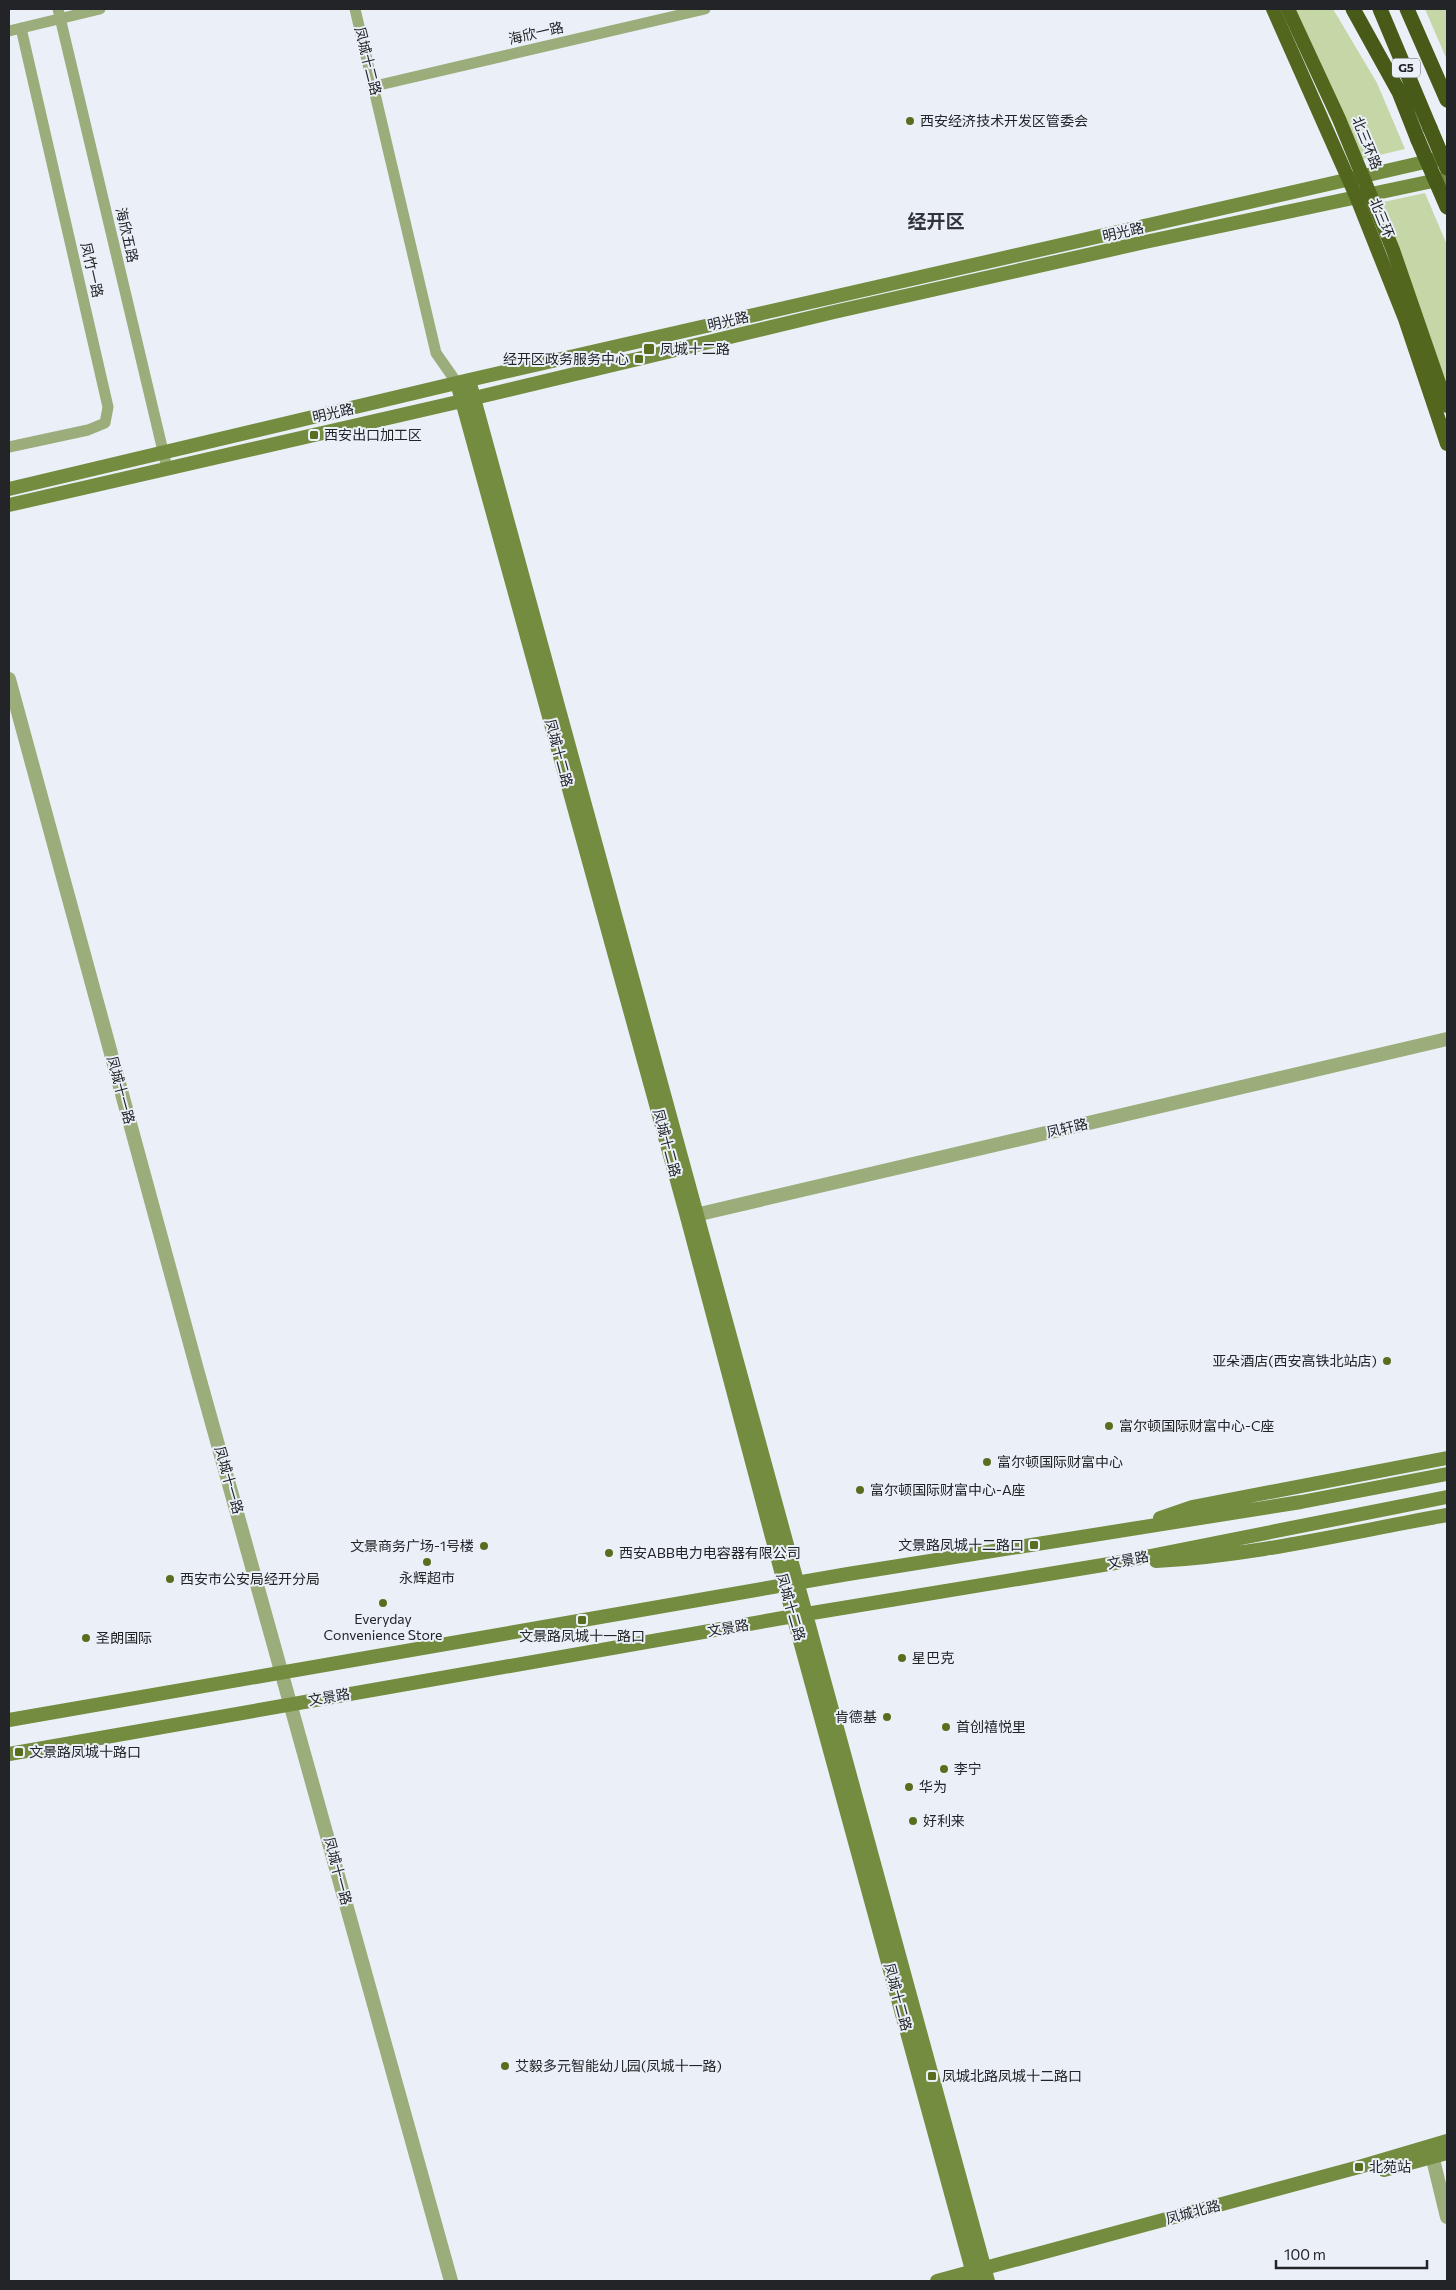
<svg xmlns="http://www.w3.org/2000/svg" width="1456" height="2290" viewBox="0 0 1456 2290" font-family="Commissioner,'Noto Sans SC',sans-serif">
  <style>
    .green { fill: #c5d6a7 }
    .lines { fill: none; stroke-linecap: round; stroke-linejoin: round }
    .minor { stroke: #9cad7c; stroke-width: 11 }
    .tertiary { stroke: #9cad7c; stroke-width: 14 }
    .secondary { stroke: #748c3f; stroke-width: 14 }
    .trunk { stroke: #52661e; stroke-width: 14 }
    .motorway { stroke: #485a17; stroke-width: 15 }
    .trunk-bridge { stroke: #52661e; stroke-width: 14 }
    .motorway-bridge { stroke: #485a17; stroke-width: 15 }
    .poi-dot { fill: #586e1e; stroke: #ebf0f8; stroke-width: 2 }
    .labels { text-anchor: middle; stroke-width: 4; stroke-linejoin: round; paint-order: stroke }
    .shield { fill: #ebf0f8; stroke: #5e6166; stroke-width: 1 }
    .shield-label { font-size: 12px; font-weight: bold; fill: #222427 }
    .street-label { font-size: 14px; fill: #222427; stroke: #ebf0f8 }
    .poi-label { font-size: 14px; fill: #222427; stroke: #ebf0f8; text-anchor: start }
    .district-label { font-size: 19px; font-weight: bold; fill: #31353b; stroke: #ebf0f8 }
  </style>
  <rect width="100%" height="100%" fill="#ebf0f8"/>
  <path class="green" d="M 1291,9 L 1333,9 L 1377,83 L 1405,149 L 1359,160 Z
    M 1425,9 L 1447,9 L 1447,60 Z
    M 1425,193 L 1447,245 L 1447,399 L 1374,204 Z"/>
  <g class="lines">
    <path class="minor" d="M 58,9 L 167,468
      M 355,9 L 436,353 L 457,383
      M 9,31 L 100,9
      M 375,86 L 705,9
      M 9,447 L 88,430 L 105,423 L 108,407 L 21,28"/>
    <path class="tertiary" d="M 9,679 L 198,1373 L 451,2281
      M 687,1217 L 1447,1039
      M 1430,2147 L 1447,2217"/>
    <path class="secondary" d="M 469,380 L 988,2281
      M 457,383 L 687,1217 L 785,1586 L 975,2281
      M 9,489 L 469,380 L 1438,159
      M 9,505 L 462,401 L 834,312 L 1145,242 L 1447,178
      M 1160,1518 L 1192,1507 L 1447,1458
      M 1156,1561 C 1254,1556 1351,1532 1447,1515
      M 9,1720 L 848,1574 L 1301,1502 L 1447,1474
      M 9,1754 L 794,1616 L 1115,1563 L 1447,1497
      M 1384,2170 L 1447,2153
      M 937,2281 L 1359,2167 L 1447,2141"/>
    <path class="trunk" d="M 1273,9 L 1356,196 L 1405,319 L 1447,444"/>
    <path class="motorway" d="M 1353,9 L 1399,92 L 1418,140
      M 1380,9 L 1430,128
      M 1407,9 L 1447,100"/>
    <path class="trunk-bridge" d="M 1288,9 L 1339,119 L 1393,250 L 1447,406"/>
    <path class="motorway-bridge" d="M 1430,128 L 1447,168
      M 1418,140 L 1447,207"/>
  </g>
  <g class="poi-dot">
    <circle cx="910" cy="121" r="5"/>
    <rect x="643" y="343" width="12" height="12" rx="2.5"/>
    <rect x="634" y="354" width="10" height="10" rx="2.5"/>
    <rect x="309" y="430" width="10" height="10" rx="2.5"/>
    <circle cx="1387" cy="1361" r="5"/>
    <circle cx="1109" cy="1426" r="5"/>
    <circle cx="987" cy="1462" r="5"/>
    <circle cx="860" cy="1490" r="5"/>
    <rect x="1029" y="1540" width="10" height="10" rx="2.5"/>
    <circle cx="484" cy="1546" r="5"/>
    <circle cx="609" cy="1553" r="5"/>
    <circle cx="427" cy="1562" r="5"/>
    <circle cx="170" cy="1579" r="5"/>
    <circle cx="383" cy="1603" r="5"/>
    <rect x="577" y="1615" width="10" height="10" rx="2.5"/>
    <circle cx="86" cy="1638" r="5"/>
    <circle cx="902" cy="1658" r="5"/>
    <circle cx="887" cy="1717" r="5"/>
    <circle cx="946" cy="1727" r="5"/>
    <rect x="14" y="1747" width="10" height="10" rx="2.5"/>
    <circle cx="944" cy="1769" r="5"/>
    <circle cx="909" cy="1787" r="5"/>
    <circle cx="913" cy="1821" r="5"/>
    <circle cx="505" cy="2066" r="5"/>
    <rect x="927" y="2071" width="10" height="10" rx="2.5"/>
    <rect x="1354" y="2162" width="10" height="10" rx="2.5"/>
  </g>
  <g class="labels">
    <rect class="shield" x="1392" y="58.5" width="28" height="19" rx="4"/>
    <g class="shield-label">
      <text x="1406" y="72">G5</text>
    </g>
    <g class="street-label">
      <text transform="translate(536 33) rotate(-13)" y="5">海欣一路</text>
      <text transform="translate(368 61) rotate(76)" y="5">凤城十二路</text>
      <text transform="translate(1367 143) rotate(68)" y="5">北三环路</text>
      <text transform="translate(1382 218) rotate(68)" y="5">北三环</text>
      <text transform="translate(1123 232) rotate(-13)" y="5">明光路</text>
      <text transform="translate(127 235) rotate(77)" y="5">海欣五路</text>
      <text transform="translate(92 270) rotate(77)" y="5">凤竹一路</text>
      <text transform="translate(728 321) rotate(-13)" y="5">明光路</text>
      <text transform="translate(333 413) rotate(-13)" y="5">明光路</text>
      <text transform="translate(559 753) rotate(75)" y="5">凤城十二路</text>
      <text transform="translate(121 1090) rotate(75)" y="5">凤城十一路</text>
      <text transform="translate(1067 1128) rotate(-13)" y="5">凤轩路</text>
      <text transform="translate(667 1143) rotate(75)" y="5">凤城十二路</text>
      <text transform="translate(229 1480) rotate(74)" y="5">凤城十一路</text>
      <text transform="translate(1128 1560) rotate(-11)" y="5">文景路</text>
      <text transform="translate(791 1607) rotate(74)" y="5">凤城十二路</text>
      <text transform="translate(728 1628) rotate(-10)" y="5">文景路</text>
      <text transform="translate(329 1697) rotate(-10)" y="5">文景路</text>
      <text transform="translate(338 1871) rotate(75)" y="5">凤城十一路</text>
      <text transform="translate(898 1997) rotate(75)" y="5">凤城十二路</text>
      <text transform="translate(1193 2212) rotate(-15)" y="5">凤城北路</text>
    </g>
    <g class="poi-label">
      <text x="920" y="126">西安经济技术开发区管委会</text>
      <text x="660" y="354">凤城十二路</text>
      <text x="629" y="364" text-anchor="end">经开区政务服务中心</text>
      <text x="324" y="440">西安出口加工区</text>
      <text x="1377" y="1366" text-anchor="end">亚朵酒店(西安高铁北站店)</text>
      <text x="1119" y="1431">富尔顿国际财富中心-C座</text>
      <text x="997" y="1467">富尔顿国际财富中心</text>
      <text x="870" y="1495">富尔顿国际财富中心-A座</text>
      <text x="1024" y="1550" text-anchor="end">文景路凤城十二路口</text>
      <text x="474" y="1551" text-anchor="end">文景商务广场-1号楼</text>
      <text x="619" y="1558">西安ABB电力电容器有限公司</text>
      <text x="427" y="1583" text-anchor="middle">永辉超市</text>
      <text x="180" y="1584">西安市公安局经开分局</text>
      <text x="383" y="1624" text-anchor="middle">Everyday<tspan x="383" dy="16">Convenience Store</tspan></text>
      <text x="582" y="1641" text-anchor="middle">文景路凤城十一路口</text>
      <text x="96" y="1643">圣朗国际</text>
      <text x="912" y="1663">星巴克</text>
      <text x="877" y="1722" text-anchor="end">肯德基</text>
      <text x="956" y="1732">首创禧悦里</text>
      <text x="29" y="1757">文景路凤城十路口</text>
      <text x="954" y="1774">李宁</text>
      <text x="919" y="1792">华为</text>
      <text x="923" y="1826">好利来</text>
      <text x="515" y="2071">艾毅多元智能幼儿园(凤城十一路)</text>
      <text x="942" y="2081">凤城北路凤城十二路口</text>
      <text x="1369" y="2172">北苑站</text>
    </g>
    <g class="district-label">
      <text x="936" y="228">经开区</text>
    </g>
  </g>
  <rect width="1456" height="2290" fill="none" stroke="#222427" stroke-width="20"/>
  <path d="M1276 2260v8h151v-8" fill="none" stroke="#222427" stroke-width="2.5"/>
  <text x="1284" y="2260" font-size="15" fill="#222427" stroke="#ebf0f8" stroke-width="4" paint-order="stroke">100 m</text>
</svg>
